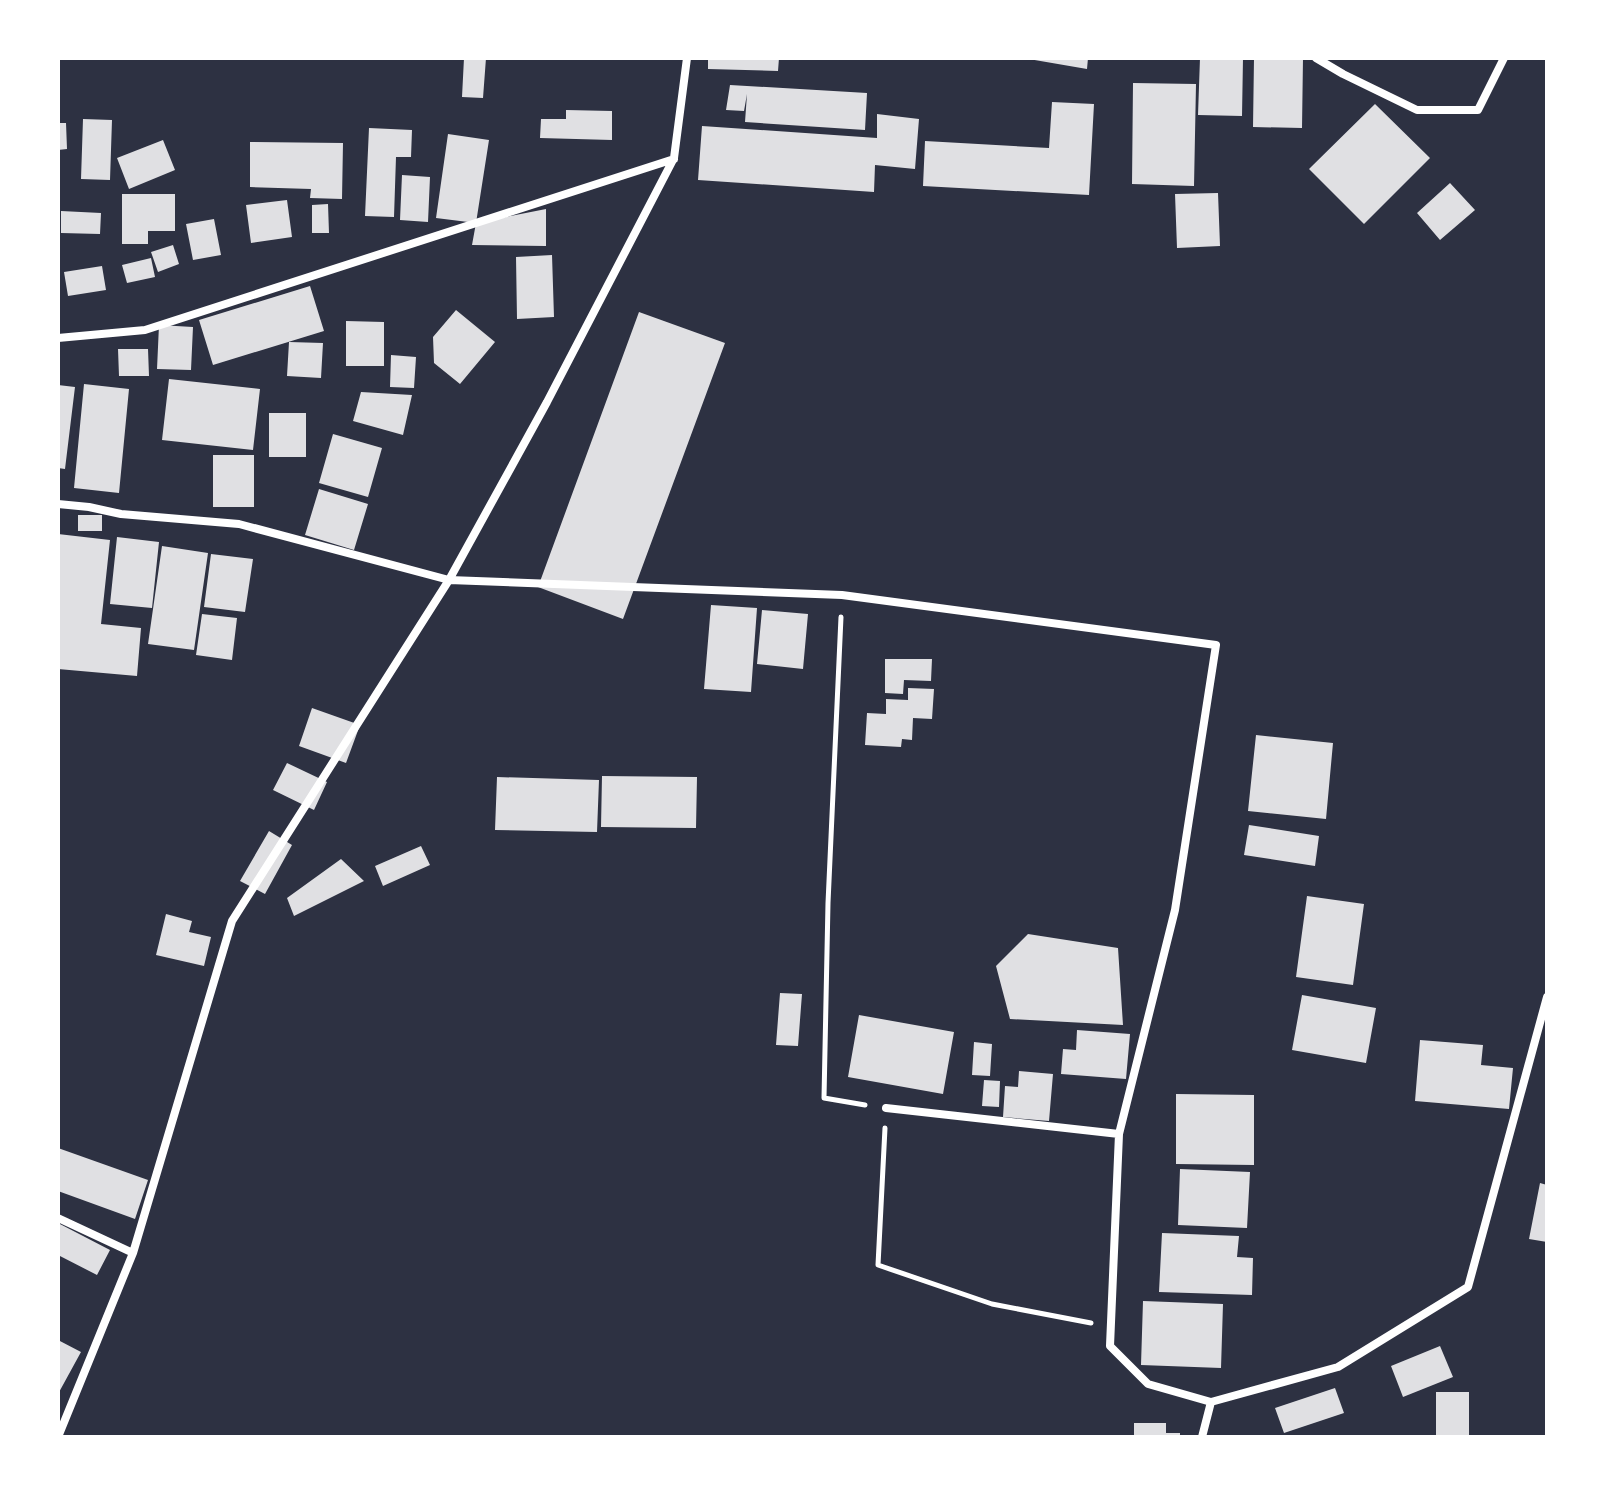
<svg xmlns="http://www.w3.org/2000/svg" width="1605" height="1495" viewBox="0 0 1605 1495" font-family="Karla,sans-serif">
  <style>
    .building { fill: #e0e0e3 }
    .lines { fill: none; stroke-linecap: round; stroke-linejoin: round }
    .path { stroke: #fff; stroke-width: 5 }
    .minor { stroke: #fff; stroke-width: 8 }
  </style>
  <rect width="100%" height="100%" fill="#2d3142"/>
  <path class="building" d="M 464,58 L 486,58 L 483,98 L 462,97 Z
    M 708,58 L 779,58 L 778,71 L 708,69 Z
    M 1023,58 L 1088,58 L 1087,69 Z
    M 1200,58 L 1243,58 L 1242,116 L 1198,115 Z
    M 1254,58 L 1303,58 L 1302,128 L 1253,127 Z
    M 1133,83 L 1196,84 L 1194,186 L 1132,184 Z
    M 730,85 L 867,93 L 865,130 L 745,122 L 747,94 L 744,111 L 726,110 Z
    M 1052,102 L 1094,104 L 1089,195 L 923,186 L 925,141 L 1049,148 Z
    M 1375,104 L 1430,158 L 1364,224 L 1309,169 Z
    M 566,110 L 612,111 L 612,140 L 540,138 L 541,119 L 566,119 Z
    M 877,114 L 919,119 L 915,169 L 875,165 L 874,192 L 698,180 L 702,126 L 877,138 Z
    M 83,119 L 112,120 L 110,180 L 81,179 Z
    M 58,123 L 66,123 L 67,149 L 58,150 Z
    M 369,128 L 412,130 L 411,157 L 396,157 L 394,217 L 365,216 Z
    M 448,134 L 489,140 L 476,223 L 436,218 Z
    M 163,140 L 175,170 L 129,189 L 117,158 Z
    M 250,142 L 343,143 L 342,199 L 310,198 L 311,189 L 250,187 Z
    M 402,175 L 430,177 L 428,222 L 400,220 Z
    M 1450,183 L 1475,210 L 1440,240 L 1417,213 Z
    M 1218,193 L 1220,246 L 1177,248 L 1175,194 Z
    M 122,194 L 175,194 L 175,231 L 148,231 L 148,244 L 122,244 Z
    M 287,200 L 292,237 L 251,243 L 246,205 Z
    M 328,204 L 329,233 L 312,233 L 312,205 Z
    M 546,209 L 546,246 L 472,245 L 476,223 Z
    M 61,211 L 101,213 L 100,234 L 61,233 Z
    M 214,219 L 221,255 L 193,260 L 186,224 Z
    M 173,245 L 179,264 L 158,272 L 151,252 Z
    M 552,255 L 554,317 L 517,319 L 516,257 Z
    M 151,258 L 155,277 L 127,283 L 122,265 Z
    M 102,266 L 106,290 L 68,296 L 64,272 Z
    M 310,286 L 324,331 L 213,365 L 199,320 Z
    M 456,310 L 495,342 L 460,384 L 434,363 L 433,337 Z
    M 639,312 L 725,343 L 623,619 L 538,587 Z
    M 346,321 L 384,322 L 384,366 L 346,366 Z
    M 159,325 L 193,327 L 191,370 L 157,369 Z
    M 289,342 L 323,343 L 321,378 L 287,376 Z
    M 118,349 L 148,349 L 149,376 L 119,376 Z
    M 391,355 L 416,357 L 414,388 L 390,387 Z
    M 169,379 L 260,389 L 253,450 L 162,440 Z
    M 84,384 L 129,389 L 119,493 L 74,488 Z
    M 58,385 L 75,387 L 65,469 L 58,468 Z
    M 361,392 L 412,395 L 403,435 L 353,421 Z
    M 269,413 L 306,413 L 306,457 L 269,457 Z
    M 333,434 L 382,448 L 368,497 L 319,483 Z
    M 213,455 L 254,455 L 254,507 L 213,507 Z
    M 319,489 L 368,504 L 354,550 L 305,535 Z
    M 78,515 L 102,515 L 102,531 L 78,531 Z
    M 58,534 L 110,540 L 101,624 L 141,628 L 137,676 L 58,669 Z
    M 117,537 L 159,542 L 152,608 L 110,604 Z
    M 162,546 L 208,553 L 194,650 L 148,644 Z
    M 211,554 L 253,559 L 245,612 L 204,607 Z
    M 711,605 L 757,608 L 751,692 L 704,689 Z
    M 762,610 L 808,614 L 803,669 L 757,664 Z
    M 202,614 L 237,618 L 232,660 L 196,655 Z
    M 885,659 L 932,659 L 931,681 L 904,680 L 903,694 L 885,693 Z
    M 908,688 L 934,689 L 932,719 L 913,718 L 912,740 L 902,739 L 901,747 L 865,745 L 867,713 L 886,714 L 886,699 L 908,700 Z
    M 312,708 L 360,725 L 346,763 L 299,746 Z
    M 1256,735 L 1333,743 L 1326,819 L 1248,811 Z
    M 287,763 L 327,782 L 314,810 L 273,790 Z
    M 602,776 L 697,777 L 696,828 L 601,827 Z
    M 497,777 L 599,780 L 597,832 L 495,830 Z
    M 1249,825 L 1319,836 L 1315,866 L 1244,855 Z
    M 269,831 L 292,845 L 265,894 L 240,881 Z
    M 421,846 L 430,865 L 383,886 L 375,866 Z
    M 341,859 L 364,881 L 294,916 L 287,898 Z
    M 1307,896 L 1364,904 L 1353,985 L 1296,977 Z
    M 166,914 L 192,921 L 189,932 L 211,937 L 204,966 L 156,955 Z
    M 1028,934 L 1118,948 L 1123,1025 L 1010,1019 L 996,966 Z
    M 780,993 L 802,994 L 798,1046 L 776,1045 Z
    M 1302,995 L 1376,1008 L 1366,1063 L 1292,1050 Z
    M 859,1015 L 954,1032 L 943,1094 L 848,1077 Z
    M 1077,1030 L 1130,1034 L 1126,1079 L 1061,1074 L 1063,1049 L 1076,1050 Z
    M 1420,1040 L 1483,1045 L 1481,1065 L 1513,1068 L 1509,1109 L 1415,1101 Z
    M 974,1042 L 992,1044 L 990,1076 L 972,1075 Z
    M 1019,1071 L 1053,1074 L 1049,1121 L 1003,1117 L 1005,1086 L 1018,1087 Z
    M 984,1080 L 1000,1081 L 999,1107 L 982,1106 Z
    M 1176,1094 L 1254,1095 L 1254,1165 L 1176,1164 Z
    M 58,1148 L 148,1180 L 135,1219 L 58,1191 Z
    M 1180,1169 L 1250,1172 L 1247,1228 L 1178,1225 Z
    M 1540,1183 L 1547,1185 L 1547,1242 L 1529,1239 Z
    M 58,1223 L 110,1250 L 97,1275 L 58,1255 Z
    M 1162,1233 L 1239,1236 L 1237,1257 L 1253,1258 L 1252,1295 L 1159,1292 Z
    M 1143,1301 L 1223,1304 L 1221,1368 L 1141,1365 Z
    M 58,1340 L 81,1352 L 58,1394 Z
    M 1440,1346 L 1453,1377 L 1403,1397 L 1391,1366 Z
    M 1335,1388 L 1344,1413 L 1284,1433 L 1275,1408 Z
    M 1436,1392 L 1469,1392 L 1469,1437 L 1436,1437 Z
    M 1134,1423 L 1166,1423 L 1166,1433 L 1180,1433 L 1180,1437 L 1134,1437 Z"/>
  <g class="lines">
    <path class="path" d="M 841,617 L 828,903 L 824,1098 L 865,1105
      M 885,1128 L 878,1265 L 992,1304 L 1091,1323"/>
    <path class="minor" d="M 1316,58 L 1343,74 L 1417,110 L 1478,110 L 1504,58
      M 58,338 L 145,330 L 674,159
      M 58,504 L 89,507 L 121,514 L 239,524 L 449,580 L 842,595 L 1216,645 L 1175,910 L 1119,1134 L 1110,1346 L 1148,1384 L 1211,1402
      M 886,1108 L 1119,1134
      M 58,1218 L 133,1253
      M 58,1437 L 133,1253 L 232,921 L 449,580 L 547,402 L 674,158 L 687,58
      M 1202,1437 L 1211,1402 L 1338,1367 L 1468,1287 L 1547,997"/>
  </g>
  <rect width="1605" height="1495" fill="none" stroke="#ffffff" stroke-width="120"/>
</svg>
